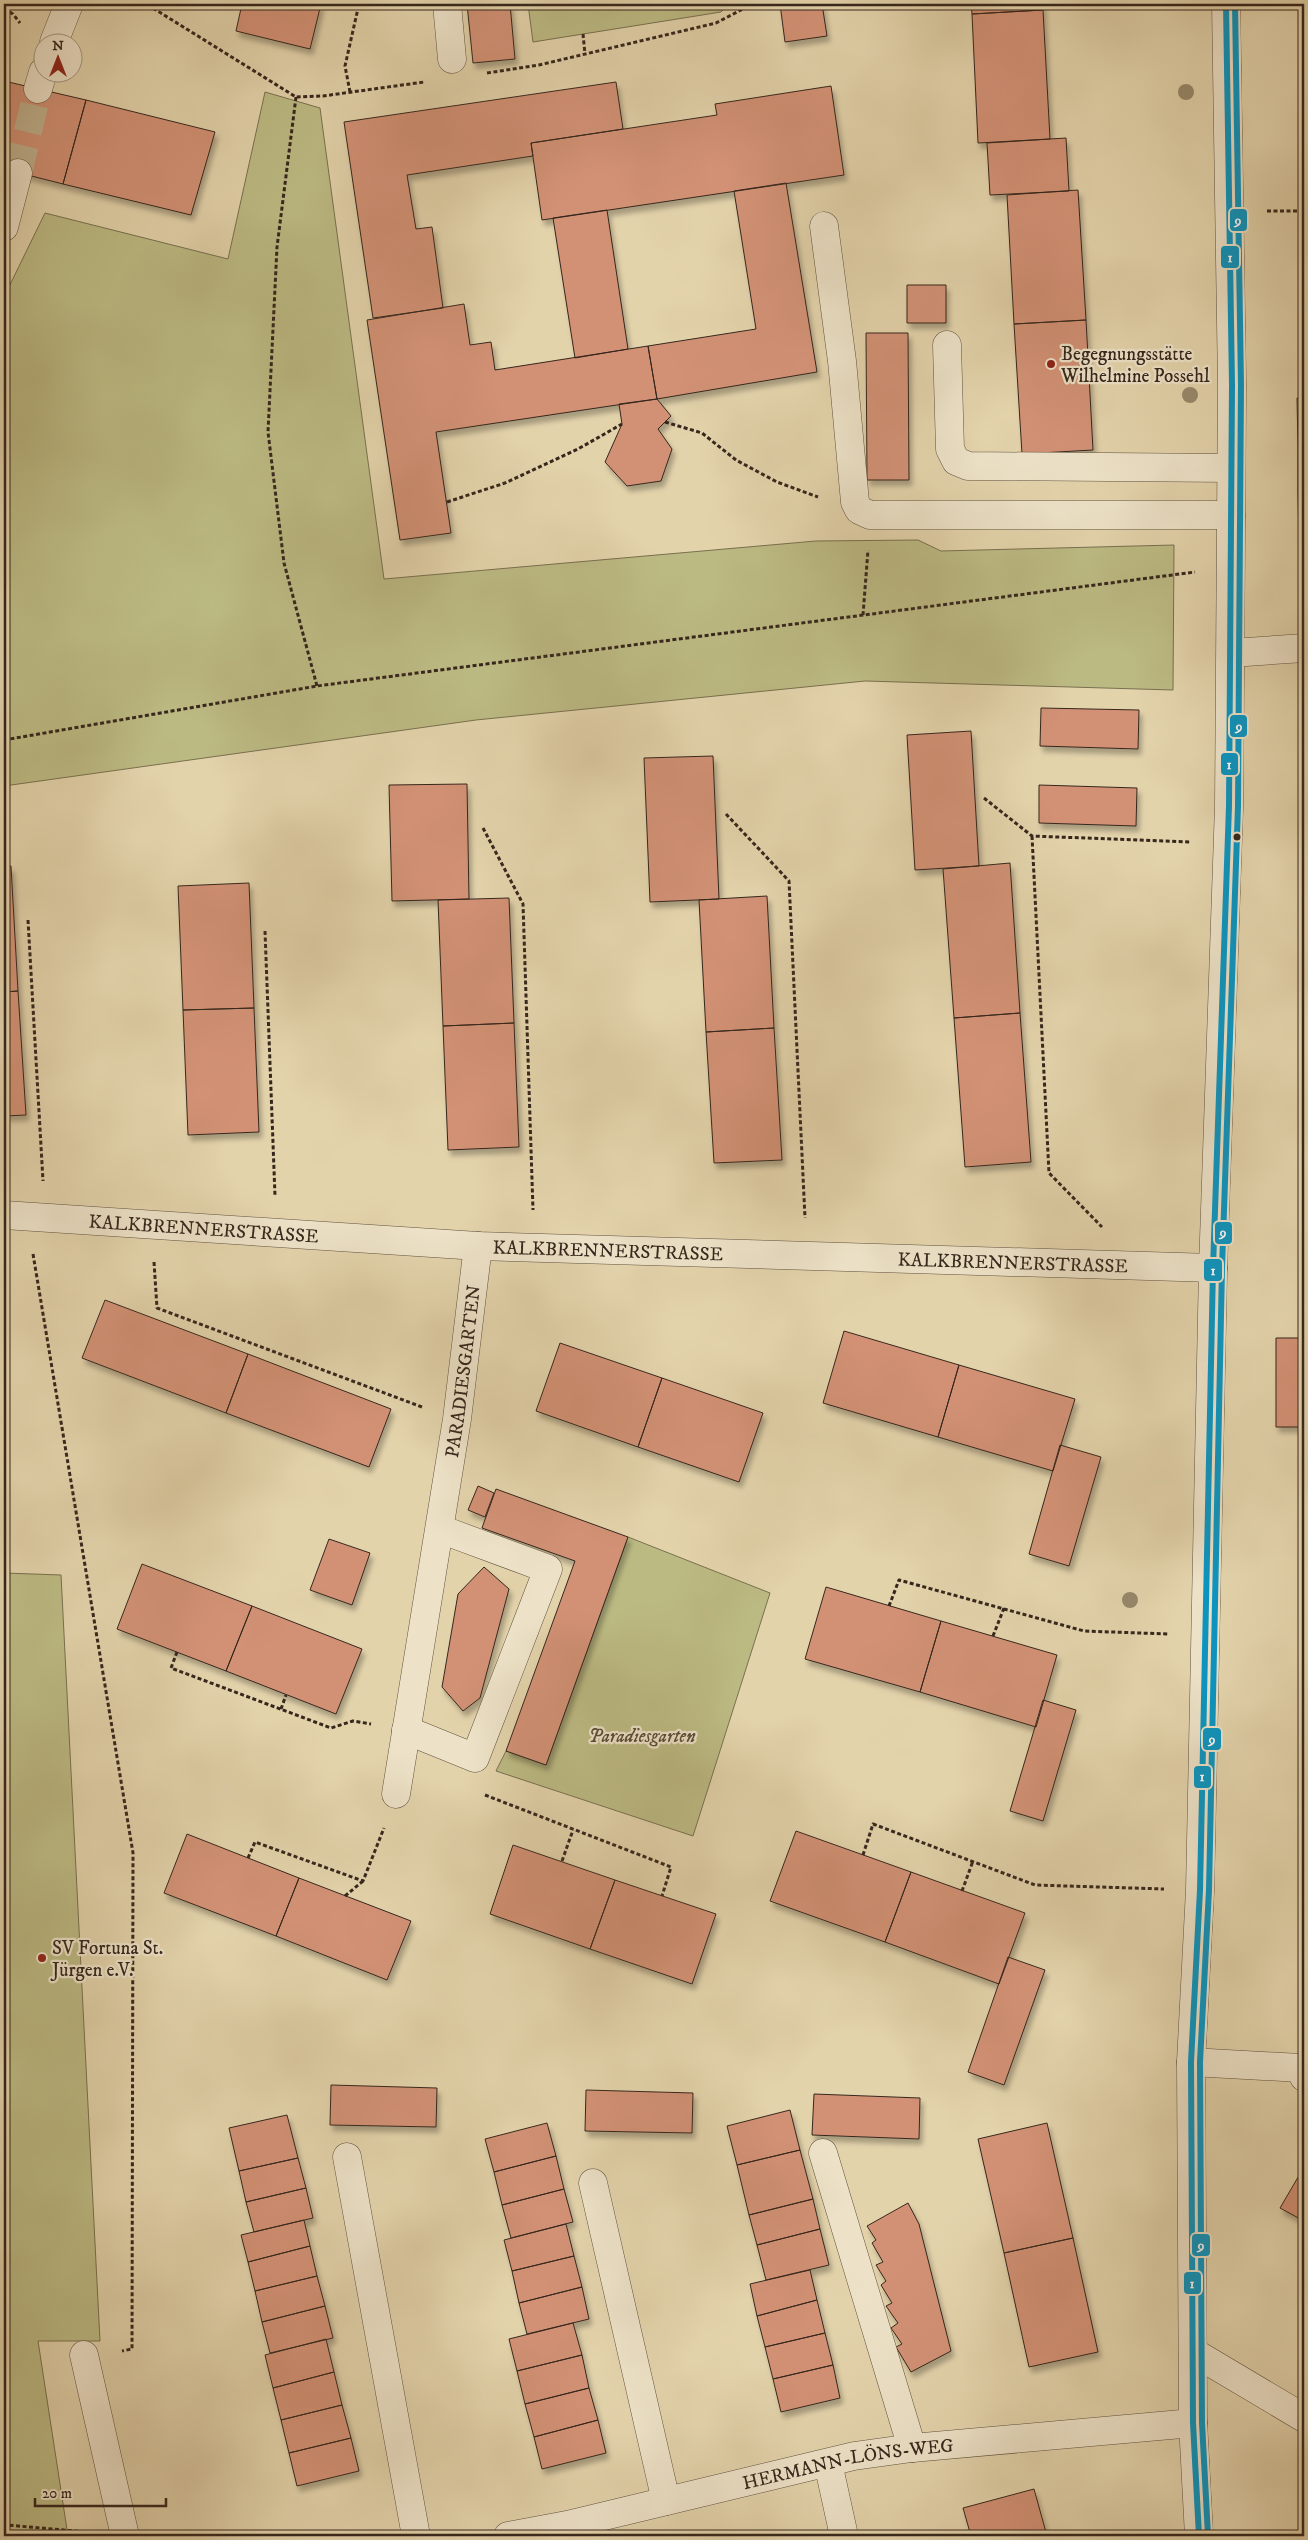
<svg xmlns="http://www.w3.org/2000/svg" width="1308" height="2540" viewBox="0 0 1308 2540" font-family="'IM FELL DW Pica',serif">
  <style>
    .green { fill: #bcba83; stroke: #797050 }
    .building { fill: #d29175; stroke: #36271d; filter: url(#shadow) }
    .lines { fill: none; stroke-linecap: round; stroke-linejoin: round }
    .minor-tunnel { stroke: #c0b18f; stroke-width: 28; stroke-dasharray: 28 14; stroke-linecap: butt }
    .minor-casing { stroke: #615240; stroke-width: 29 }
    .path { stroke: #36271d; stroke-width: 3; stroke-dasharray: 4 2.5; stroke-linecap: butt }
    .minor { stroke: #ede2c8; stroke-width: 28 }
    .bus-1-casing { stroke: #ede2c8; stroke-width: 10 }
    .bus-2-casing { stroke: #ede2c8; stroke-width: 10 }
    .bus-1 { stroke: #0b95c1; stroke-width: 6 }
    .bus-2 { stroke: #0b95c1; stroke-width: 6 }
    .tree { fill: #97896b }
    .poi-dot { fill: #8f2418; stroke: #ede2c8; stroke-width: 2 }
    .bus-dot { fill: #36271d; stroke: #ede2c8; stroke-width: 2 }
    .labels { text-anchor: middle; stroke-width: 4.5; stroke-linejoin: round; paint-order: stroke }
    .poi-label { font-size: 19px; fill: #36271d; stroke: #ede2c8; text-anchor: start }
    .street-label { font-size: 19px; fill: #36271d; stroke: #ede2c8 }
    .park-label { font-size: 19px; font-style: italic; fill: #584c36; stroke: #ede2c8 }
    .line-badge { stroke: #ede2c8; stroke-width: 2 }
    .badge-label { font-size: 14px; text-anchor: middle; font-weight: bold; fill: #fff }
  </style>
  <defs>
    <filter id="shadow"><feDropShadow dx="3" dy="5.5" stdDeviation="2.5" flood-color="#0004"/></filter>
  </defs>
  <rect width="100%" height="100%" fill="#e3d3ab"/>
  <filter id="stains"><feTurbulence type="fractalNoise" baseFrequency=".004" numOctaves="4"/><feColorMatrix values="0 0 0 0 .2 0 0 0 0 .09 0 0 0 0 .02 0 0 0 .5 -.17"/></filter>
  <radialGradient id="worn" r=".72"><stop offset=".6" stop-color="#630" stop-opacity="0"/><stop offset="1" stop-color="#630" stop-opacity=".3"/></radialGradient>
  <path class="green" d="M 528,4 L 729,4 L 721,12 L 533,42 Z
    M 265,92 L 320,108 L 384,579 L 816,541 L 918,540 L 941,551 L 1174,545 L 1173,690 L 865,681 L 476,720 L 4,786 L 4,297 L 45,213 L 228,259 Z
    M 628,1537 L 770,1593 L 693,1836 L 496,1771 L 506,1751 L 546,1765 Z
    M 4,1573 L 61,1575 L 100,2341 L 38,2341 L 68,2536 L 4,2536 Z"/>
  <path class="building" d="M 242,4 L 321,4 L 310,49 L 236,31 Z
    M 467,4 L 510,4 L 515,59 L 473,63 Z
    M 780,4 L 822,4 L 827,36 L 785,42 Z
    M 971,4 L 1043,4 L 1043,10 L 972,14 Z
    M 1043,10 L 1050,139 L 978,143 L 972,14 Z
    M 4,81 L 86,100 L 63,184 L 4,169 Z
    M 616,82 L 623,129 L 531,143 L 533,156 L 407,175 L 416,229 L 432,227 L 443,308 L 373,318 L 344,122 Z
    M 831,86 L 844,175 L 542,220 L 531,143 L 717,115 L 715,104 Z
    M 86,100 L 215,132 L 191,215 L 63,184 Z
    M 1066,138 L 1069,191 L 990,195 L 987,143 Z
    M 786,183 L 817,372 L 657,399 L 648,346 L 756,329 L 734,191 Z
    M 1078,190 L 1086,320 L 1014,324 L 1007,195 Z
    M 607,210 L 628,349 L 575,358 L 553,218 Z
    M 907,285 L 946,285 L 946,323 L 907,323 Z
    M 464,304 L 470,345 L 491,342 L 495,370 L 648,346 L 657,399 L 436,432 L 451,533 L 400,540 L 367,320 Z
    M 1086,320 L 1093,450 L 1022,454 L 1014,324 Z
    M 866,333 L 908,333 L 909,480 L 867,480 Z
    M 1297,398 L 1304,398 L 1304,446 L 1298,446 Z
    M 657,399 L 671,416 L 658,429 L 672,449 L 661,481 L 627,486 L 605,462 L 622,424 L 619,404 Z
    M 1298,446 L 1304,446 L 1304,493 L 1298,493 Z
    M 1298,493 L 1304,493 L 1304,541 L 1299,541 Z
    M 1299,541 L 1304,541 L 1304,589 L 1299,589 Z
    M 1041,708 L 1139,710 L 1138,749 L 1040,746 Z
    M 971,731 L 979,866 L 915,870 L 907,735 Z
    M 713,756 L 719,899 L 650,902 L 644,758 Z
    M 467,784 L 469,899 L 392,901 L 389,785 Z
    M 1039,785 L 1137,788 L 1136,826 L 1039,823 Z
    M 1010,863 L 1020,1013 L 954,1018 L 943,869 Z
    M 11,866 L 18,991 L 4,992 L 4,867 Z
    M 249,883 L 254,1008 L 183,1010 L 178,886 Z
    M 767,896 L 774,1028 L 706,1032 L 699,900 Z
    M 509,898 L 514,1023 L 443,1026 L 438,900 Z
    M 18,991 L 26,1115 L 4,1116 L 4,992 Z
    M 254,1008 L 259,1132 L 188,1135 L 183,1010 Z
    M 1020,1013 L 1031,1162 L 965,1167 L 954,1018 Z
    M 514,1023 L 519,1147 L 448,1150 L 443,1026 Z
    M 774,1028 L 782,1160 L 714,1163 L 706,1032 Z
    M 105,1300 L 248,1354 L 226,1413 L 82,1358 Z
    M 844,1331 L 959,1365 L 938,1437 L 823,1403 Z
    M 1276,1338 L 1304,1338 L 1304,1427 L 1276,1427 Z
    M 560,1343 L 662,1378 L 638,1447 L 536,1411 Z
    M 248,1354 L 391,1409 L 369,1467 L 226,1413 Z
    M 959,1365 L 1075,1399 L 1053,1471 L 938,1437 Z
    M 662,1378 L 763,1413 L 739,1482 L 638,1447 Z
    M 1060,1445 L 1101,1457 L 1069,1566 L 1029,1554 Z
    M 478,1486 L 494,1493 L 485,1517 L 468,1510 Z
    M 496,1489 L 628,1537 L 546,1765 L 506,1751 L 575,1561 L 482,1528 Z
    M 329,1539 L 370,1553 L 352,1605 L 310,1590 Z
    M 142,1564 L 252,1606 L 226,1671 L 117,1629 Z
    M 484,1567 L 509,1589 L 480,1698 L 463,1711 L 442,1687 L 458,1594 Z
    M 826,1587 L 941,1621 L 920,1692 L 805,1659 Z
    M 252,1606 L 362,1649 L 336,1714 L 226,1671 Z
    M 941,1621 L 1057,1655 L 1036,1727 L 920,1692 Z
    M 1043,1700 L 1076,1710 L 1043,1821 L 1010,1811 Z
    M 796,1831 L 911,1872 L 885,1942 L 770,1901 Z
    M 187,1834 L 299,1878 L 276,1936 L 164,1893 Z
    M 513,1845 L 615,1880 L 590,1949 L 490,1914 Z
    M 911,1872 L 1025,1913 L 999,1984 L 885,1942 Z
    M 299,1878 L 411,1921 L 387,1980 L 276,1936 Z
    M 615,1880 L 716,1914 L 692,1984 L 590,1949 Z
    M 1008,1957 L 1045,1970 L 1004,2085 L 968,2072 Z
    M 331,2085 L 437,2088 L 436,2127 L 330,2125 Z
    M 586,2090 L 693,2093 L 692,2133 L 585,2131 Z
    M 814,2094 L 920,2098 L 919,2139 L 812,2135 Z
    M 790,2110 L 800,2150 L 737,2165 L 727,2126 Z
    M 287,2115 L 298,2158 L 239,2171 L 229,2128 Z
    M 547,2123 L 556,2156 L 494,2172 L 485,2139 Z
    M 1047,2123 L 1073,2238 L 1004,2253 L 978,2139 Z
    M 800,2150 L 813,2199 L 749,2215 L 737,2165 Z
    M 556,2156 L 564,2189 L 502,2205 L 494,2172 Z
    M 298,2158 L 306,2188 L 246,2202 L 239,2171 Z
    M 1304,2167 L 1304,2221 L 1280,2208 Z
    M 306,2188 L 313,2218 L 254,2232 L 246,2202 Z
    M 564,2189 L 573,2222 L 511,2238 L 502,2205 Z
    M 813,2199 L 820,2229 L 757,2245 L 749,2215 Z
    M 908,2203 L 919,2224 L 951,2351 L 911,2372 L 896,2347 L 902,2344 L 891,2328 L 898,2323 L 886,2306 L 892,2303 L 881,2285 L 886,2281 L 876,2265 L 883,2262 L 872,2243 L 876,2240 L 867,2226 Z
    M 304,2220 L 310,2246 L 248,2262 L 241,2235 Z
    M 566,2224 L 574,2256 L 512,2271 L 504,2240 Z
    M 820,2229 L 829,2265 L 766,2280 L 757,2245 Z
    M 1073,2238 L 1098,2352 L 1029,2367 L 1004,2253 Z
    M 310,2246 L 317,2276 L 255,2291 L 248,2262 Z
    M 574,2256 L 582,2287 L 519,2303 L 512,2271 Z
    M 810,2270 L 817,2300 L 757,2316 L 750,2284 Z
    M 317,2276 L 325,2306 L 262,2322 L 255,2291 Z
    M 582,2287 L 589,2319 L 527,2334 L 519,2303 Z
    M 817,2300 L 825,2333 L 765,2347 L 757,2316 Z
    M 325,2306 L 333,2338 L 270,2353 L 262,2322 Z
    M 573,2323 L 582,2355 L 517,2371 L 509,2339 Z
    M 825,2333 L 833,2365 L 773,2379 L 765,2347 Z
    M 326,2339 L 334,2372 L 273,2388 L 265,2355 Z
    M 582,2355 L 589,2388 L 525,2404 L 517,2371 Z
    M 833,2365 L 840,2398 L 781,2412 L 773,2379 Z
    M 334,2372 L 342,2405 L 281,2420 L 273,2388 Z
    M 589,2388 L 598,2420 L 534,2437 L 525,2404 Z
    M 342,2405 L 351,2438 L 289,2453 L 281,2420 Z
    M 598,2420 L 606,2453 L 542,2469 L 534,2437 Z
    M 351,2438 L 359,2471 L 297,2486 L 289,2453 Z
    M 1034,2489 L 1047,2536 L 971,2536 L 963,2508 Z"/>
  <g class="lines">
    <path class="minor-tunnel" d="M 18,173 L 38,89"/>
    <g class="minor-casing">
      <g id="minor">
        <path d="M 447,4 L 452,59"/>
        <path d="M 54,42 L 69,4"/>
        <path d="M 38,89 L 43,72"/>
        <path d="M 824,226 L 842,361 L 855,502 L 859,510 L 870,515 L 1231,515"/>
        <path d="M 4,227 L 18,173"/>
        <path d="M 947,345 L 950,449 L 956,461 L 968,466 L 1231,468"/>
        <path d="M 1231,653 L 1304,648"/>
        <path id="s1" d="M 4,1215 L 478,1246 L 1213,1268"/>
        <path d="M 406,1730 L 475,1758 L 548,1569 L 440,1529"/>
        <path id="s2" d="M 396,1794 L 457,1419 L 478,1246"/>
        <path d="M 1191,2062 L 1300,2068 L 1304,2077"/>
        <path d="M 823,2153 L 912,2448"/>
        <path d="M 347,2157 L 416,2536"/>
        <path d="M 593,2183 L 666,2501"/>
        <path d="M 1193,2352 L 1304,2418"/>
        <path d="M 84,2355 L 125,2536"/>
        <path d="M 828,2463 L 844,2536"/>
        <path id="s3" d="M 508,2536 L 567,2525 L 854,2456 L 912,2448 L 1193,2423"/>
        <path d="M 1199,2536 L 1193,2423 L 1191,2062 L 1200,1890 L 1213,1268 L 1229,806 L 1232,385 L 1226,4"/>
      </g>
    </g>
    <path class="path" d="M 141,4 L 148,5 L 296,97 L 323,96 L 424,82
      M 4,9 L 13,14 L 20,23
      M 583,34 L 585,54
      M 487,73 L 539,65 L 716,23 L 741,10 L 743,4
      M 350,92 L 345,66 L 359,4
      M 296,97 L 277,247 L 268,432 L 284,563 L 317,686
      M 1267,211 L 1304,211
      M 665,422 L 702,433 L 736,460 L 777,482 L 818,497
      M 447,502 L 505,483 L 578,449 L 622,424
      M 863,615 L 868,550
      M 4,740 L 317,686 L 1195,572
      M 984,798 L 1032,836 L 1190,842
      M 726,814 L 789,881 L 805,1218
      M 483,828 L 523,904 L 533,1210
      M 1032,836 L 1049,1173 L 1102,1227
      M 28,920 L 43,1181
      M 265,931 L 275,1196
      M 33,1254 L 133,1853 L 132,2349 L 122,2351
      M 154,1262 L 157,1308 L 422,1407
      M 889,1606 L 899,1580 L 1084,1631 L 1168,1634
      M 993,1636 L 1004,1608
      M 177,1652 L 171,1668 L 331,1728 L 353,1721 L 371,1724
      M 281,1709 L 286,1695
      M 485,1795 L 671,1867 L 662,1896
      M 863,1855 L 873,1824 L 1035,1885 L 1164,1889
      M 248,1858 L 255,1842 L 363,1881 L 384,1828
      M 562,1861 L 573,1830
      M 962,1891 L 973,1861
      M 345,1896 L 363,1881
      M 4,2515 L 7,2525 L 86,2532"/>
    <use href="#minor" class="minor"/>
    <g class="bus-1-casing">
      <path id="bus-1" d="M 1199,2536 L 1193,2423 L 1191,2062 L 1200,1890 L 1213,1268 L 1229,806 L 1232,385 L 1226,4"/>
    </g>
    <g class="bus-2-casing">
      <path id="bus-2" d="M 1208,2536 L 1202,2423 L 1200,2062 L 1209,1890 L 1222,1268 L 1238,806 L 1241,385 L 1235,4"/>
    </g>
    <use href="#bus-1" class="bus-1"/>
    <use href="#bus-2" class="bus-2"/>
  </g>
  <g class="tree">
    <circle cx="1186" cy="92" r="8"/>
    <circle cx="1190" cy="395" r="8"/>
    <circle cx="1130" cy="1600" r="8"/>
  </g>
  <g class="poi-dot">
    <circle cx="1051" cy="364" r="5"/>
    <circle cx="42" cy="1958" r="5"/>
  </g>
  <circle class="bus-dot" cx="1237" cy="837" r="4.5"/>
  <g class="labels">
    <g class="poi-label">
      <text x="1061" y="360">Begegnungsstätte<tspan x="1061" dy="22">Wilhelmine Possehl</tspan></text>
      <text x="52" y="1954">SV Fortuna St.<tspan x="52" dy="22">Jürgen e.V.</tspan></text>
    </g>
    <g class="street-label">
      <text dy="7" stroke="none"><textPath href="#s1" startOffset="200">KALKBRENNERSTRASSE</textPath></text>
      <text dy="7" stroke="none"><textPath href="#s1" startOffset="605">KALKBRENNERSTRASSE</textPath></text>
      <text dy="7" stroke="none"><textPath href="#s1" startOffset="1010">KALKBRENNERSTRASSE</textPath></text>
      <text dy="7" stroke="none"><textPath href="#s2" startOffset="428">PARADIESGARTEN</textPath></text>
      <text dy="7" stroke="none"><textPath href="#s3" startOffset="348">HERMANN-LÖNS-WEG</textPath></text>
    </g>
    <g class="park-label">
      <text x="642" y="1742">Paradiesgarten</text>
    </g>
  </g>
  <g class="line-badge">
    <rect x="1229" y="208" width="19" height="24" rx="5" fill="#0b95c1"/>
    <rect x="1220" y="245" width="20" height="24" rx="5" fill="#0b95c1"/>
    <rect x="1229" y="714" width="19" height="24" rx="5" fill="#0b95c1"/>
    <rect x="1220" y="752" width="19" height="24" rx="5" fill="#0b95c1"/>
    <rect x="1214" y="1221" width="19" height="24" rx="5" fill="#0b95c1"/>
    <rect x="1203" y="1258" width="20" height="24" rx="5" fill="#0b95c1"/>
    <rect x="1202" y="1727" width="20" height="24" rx="5" fill="#0b95c1"/>
    <rect x="1193" y="1765" width="19" height="24" rx="5" fill="#0b95c1"/>
    <rect x="1191" y="2233" width="20" height="24" rx="5" fill="#0b95c1"/>
    <rect x="1183" y="2271" width="19" height="24" rx="5" fill="#0b95c1"/>
  </g>
  <g class="badge-label">
    <text x="1238" y="225">9</text>
    <text x="1230" y="262">1</text>
    <text x="1239" y="731">9</text>
    <text x="1229" y="769">1</text>
    <text x="1223" y="1237">9</text>
    <text x="1213" y="1275">1</text>
    <text x="1212" y="1744">9</text>
    <text x="1202" y="1781">1</text>
    <text x="1201" y="2250">9</text>
    <text x="1192" y="2288">1</text>
  </g>
  <rect width="1308" height="2540" fill="none" stroke="#e3d3ab" stroke-width="20"/>
  <rect x="5" y="5" width="1298" height="2530" fill="none" stroke="#36271d" stroke-width="2.5"/>
  <rect x="10" y="10" width="1288" height="2520" fill="none" stroke="#36271d"/>
  <g transform="translate(58 58)"><circle r="24" fill="#ede2c8" stroke="#a49784"/>
  <path d="M0-4L9 19L0 12L-9 19Z" fill="#8f2418"/>
  <text y="-8" font-size="14" font-weight="bold" text-anchor="middle" fill="#36271d">N</text>
  </g>
  <path d="M35 2498v8h131v-8" fill="none" stroke="#36271d" stroke-width="2.5"/>
  <text x="42" y="2498" font-size="15" fill="#36271d" stroke="#ede2c8" stroke-width="4" paint-order="stroke">20 m</text>
  <rect width="100%" height="100%" filter="url(#stains)"/>
  <rect width="100%" height="100%" fill="url(#worn)"/>
</svg>
